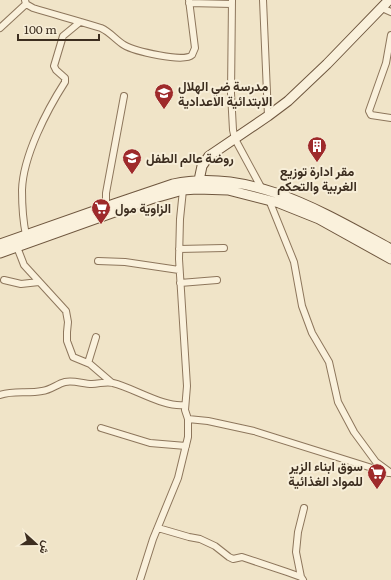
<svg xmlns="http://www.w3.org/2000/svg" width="391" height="580" viewBox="0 0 391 580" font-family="Literata,Vazirmatn,serif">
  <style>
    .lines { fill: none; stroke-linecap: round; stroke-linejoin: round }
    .minor-casing { stroke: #8d765c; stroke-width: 8 }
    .secondary-casing { stroke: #6f573f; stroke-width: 11 }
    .minor { stroke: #faf1dc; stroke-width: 6 }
    .secondary { stroke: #faf1dc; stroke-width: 9 }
    .labels { text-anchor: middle; stroke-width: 4; stroke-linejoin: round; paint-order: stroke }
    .poi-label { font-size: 13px; font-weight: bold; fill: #3d2e20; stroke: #f7eed8; text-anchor: start }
  </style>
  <rect width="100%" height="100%" fill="#f0e4c8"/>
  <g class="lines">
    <g class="minor-casing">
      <path id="minor" d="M 25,0 L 26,4 L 33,8 C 56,15 79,21 101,28 C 110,32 116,40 124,45 C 134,51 184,63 192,55 L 195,48 L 189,0
        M 232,0 L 231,93 L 233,130 L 235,139 L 262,189
        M 263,0 L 268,116
        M 189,3 L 232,4
        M 382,8 L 391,12
        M 0,28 L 26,4
        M 391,35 L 386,63 L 369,111 L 371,115 L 391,118
        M 269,200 L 294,262 L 302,306 L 312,333 L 329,362 L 338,402 L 354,432 L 376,462 L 391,473
        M 106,207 L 106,193 L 124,96
        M 26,235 C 23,221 22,205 22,190 C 23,156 47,110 65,82 L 65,78 L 56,70 L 54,66 L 63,36 L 80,22
        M 17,247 L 24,265 L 66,311 L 68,322 L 67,332 L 67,341 L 73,357 L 90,364 L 111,382
        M 179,249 L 224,248
        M 98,261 L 125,262 L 179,270
        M 4,280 L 21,284 L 39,282
        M 180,283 L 217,280
        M 88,363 L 96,337
        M 0,395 C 13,390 28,394 42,391 C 51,390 57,384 65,382 C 74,380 83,384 92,384 C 99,384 106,381 113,383 C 134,388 164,408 185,405
        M 188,419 L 208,421 L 254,431 L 388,473
        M 101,428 L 150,443 L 186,446
        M 158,528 L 189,537 L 200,539 L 215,546 L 229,557 L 233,559 L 242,557 L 287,572 L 301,577 L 303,580
        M 301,577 L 296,552 L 298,532 L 304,508
        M 140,580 L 153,539 L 178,478 L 188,437 L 188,419 L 185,410 L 187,386 L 179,259 L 180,219 L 183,190"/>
    </g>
    <g class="secondary-casing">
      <path id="secondary" d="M 198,185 L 202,166 L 209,156 L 268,116 L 288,101 L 327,64 L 389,0
        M 0,244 L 114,204 L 173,184 C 251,167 326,214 391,249
        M 0,253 L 151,199 L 183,190 L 197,189 L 228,190 L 279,203 L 319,219 L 391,259"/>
    </g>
    <use href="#minor" class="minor"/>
    <use href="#secondary" class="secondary"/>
  </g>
  <defs>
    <g id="school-pin" transform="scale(1)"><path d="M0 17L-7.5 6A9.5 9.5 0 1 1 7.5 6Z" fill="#9e2a2b" stroke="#f7eed8"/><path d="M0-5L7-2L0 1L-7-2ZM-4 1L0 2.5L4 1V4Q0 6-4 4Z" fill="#fff"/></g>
    <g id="building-pin" transform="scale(1)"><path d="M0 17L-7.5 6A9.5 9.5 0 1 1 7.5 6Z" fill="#9e2a2b" stroke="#f7eed8"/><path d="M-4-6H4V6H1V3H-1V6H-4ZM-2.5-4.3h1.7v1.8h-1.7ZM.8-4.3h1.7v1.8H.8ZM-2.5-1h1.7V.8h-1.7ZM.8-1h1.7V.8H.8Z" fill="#fff"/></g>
    <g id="supermarket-pin" transform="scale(1)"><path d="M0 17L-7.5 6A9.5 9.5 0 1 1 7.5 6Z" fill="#9e2a2b" stroke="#f7eed8"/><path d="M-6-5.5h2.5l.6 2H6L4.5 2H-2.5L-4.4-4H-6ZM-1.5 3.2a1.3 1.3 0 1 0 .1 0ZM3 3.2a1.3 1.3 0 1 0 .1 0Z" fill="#fff"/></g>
  </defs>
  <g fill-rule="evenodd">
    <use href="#school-pin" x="164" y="93"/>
    <use href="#building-pin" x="317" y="146"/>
    <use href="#school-pin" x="132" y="158"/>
    <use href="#supermarket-pin" x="101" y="208"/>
    <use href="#supermarket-pin" x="377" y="473"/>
  </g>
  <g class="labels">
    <g class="poi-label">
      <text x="178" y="91">مدرسة ضي الهلال<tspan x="178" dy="15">الابتدائية الاعدادية</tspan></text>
      <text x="146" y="163">روضة عالم الطفل</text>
      <text x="317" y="176" text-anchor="middle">مقر ادارة توزيع<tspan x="317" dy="15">الغربية والتحكم</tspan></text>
      <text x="115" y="213">الزاوية مول</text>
      <text x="363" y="471" text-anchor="end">سوق ابناء الزير<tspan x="363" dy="15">للمواد الغذائية</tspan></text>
    </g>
  </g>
  <g transform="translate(36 544) rotate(111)" stroke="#f7eed8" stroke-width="3" paint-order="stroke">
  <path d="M0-3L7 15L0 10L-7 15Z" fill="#3d2e20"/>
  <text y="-6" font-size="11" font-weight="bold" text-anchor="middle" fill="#3d2e20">ش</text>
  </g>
  <path d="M18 34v6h81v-6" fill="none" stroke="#3d2e20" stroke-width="2"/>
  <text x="24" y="34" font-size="12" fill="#3d2e20" stroke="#f7eed8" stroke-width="3" paint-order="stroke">100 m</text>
</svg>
